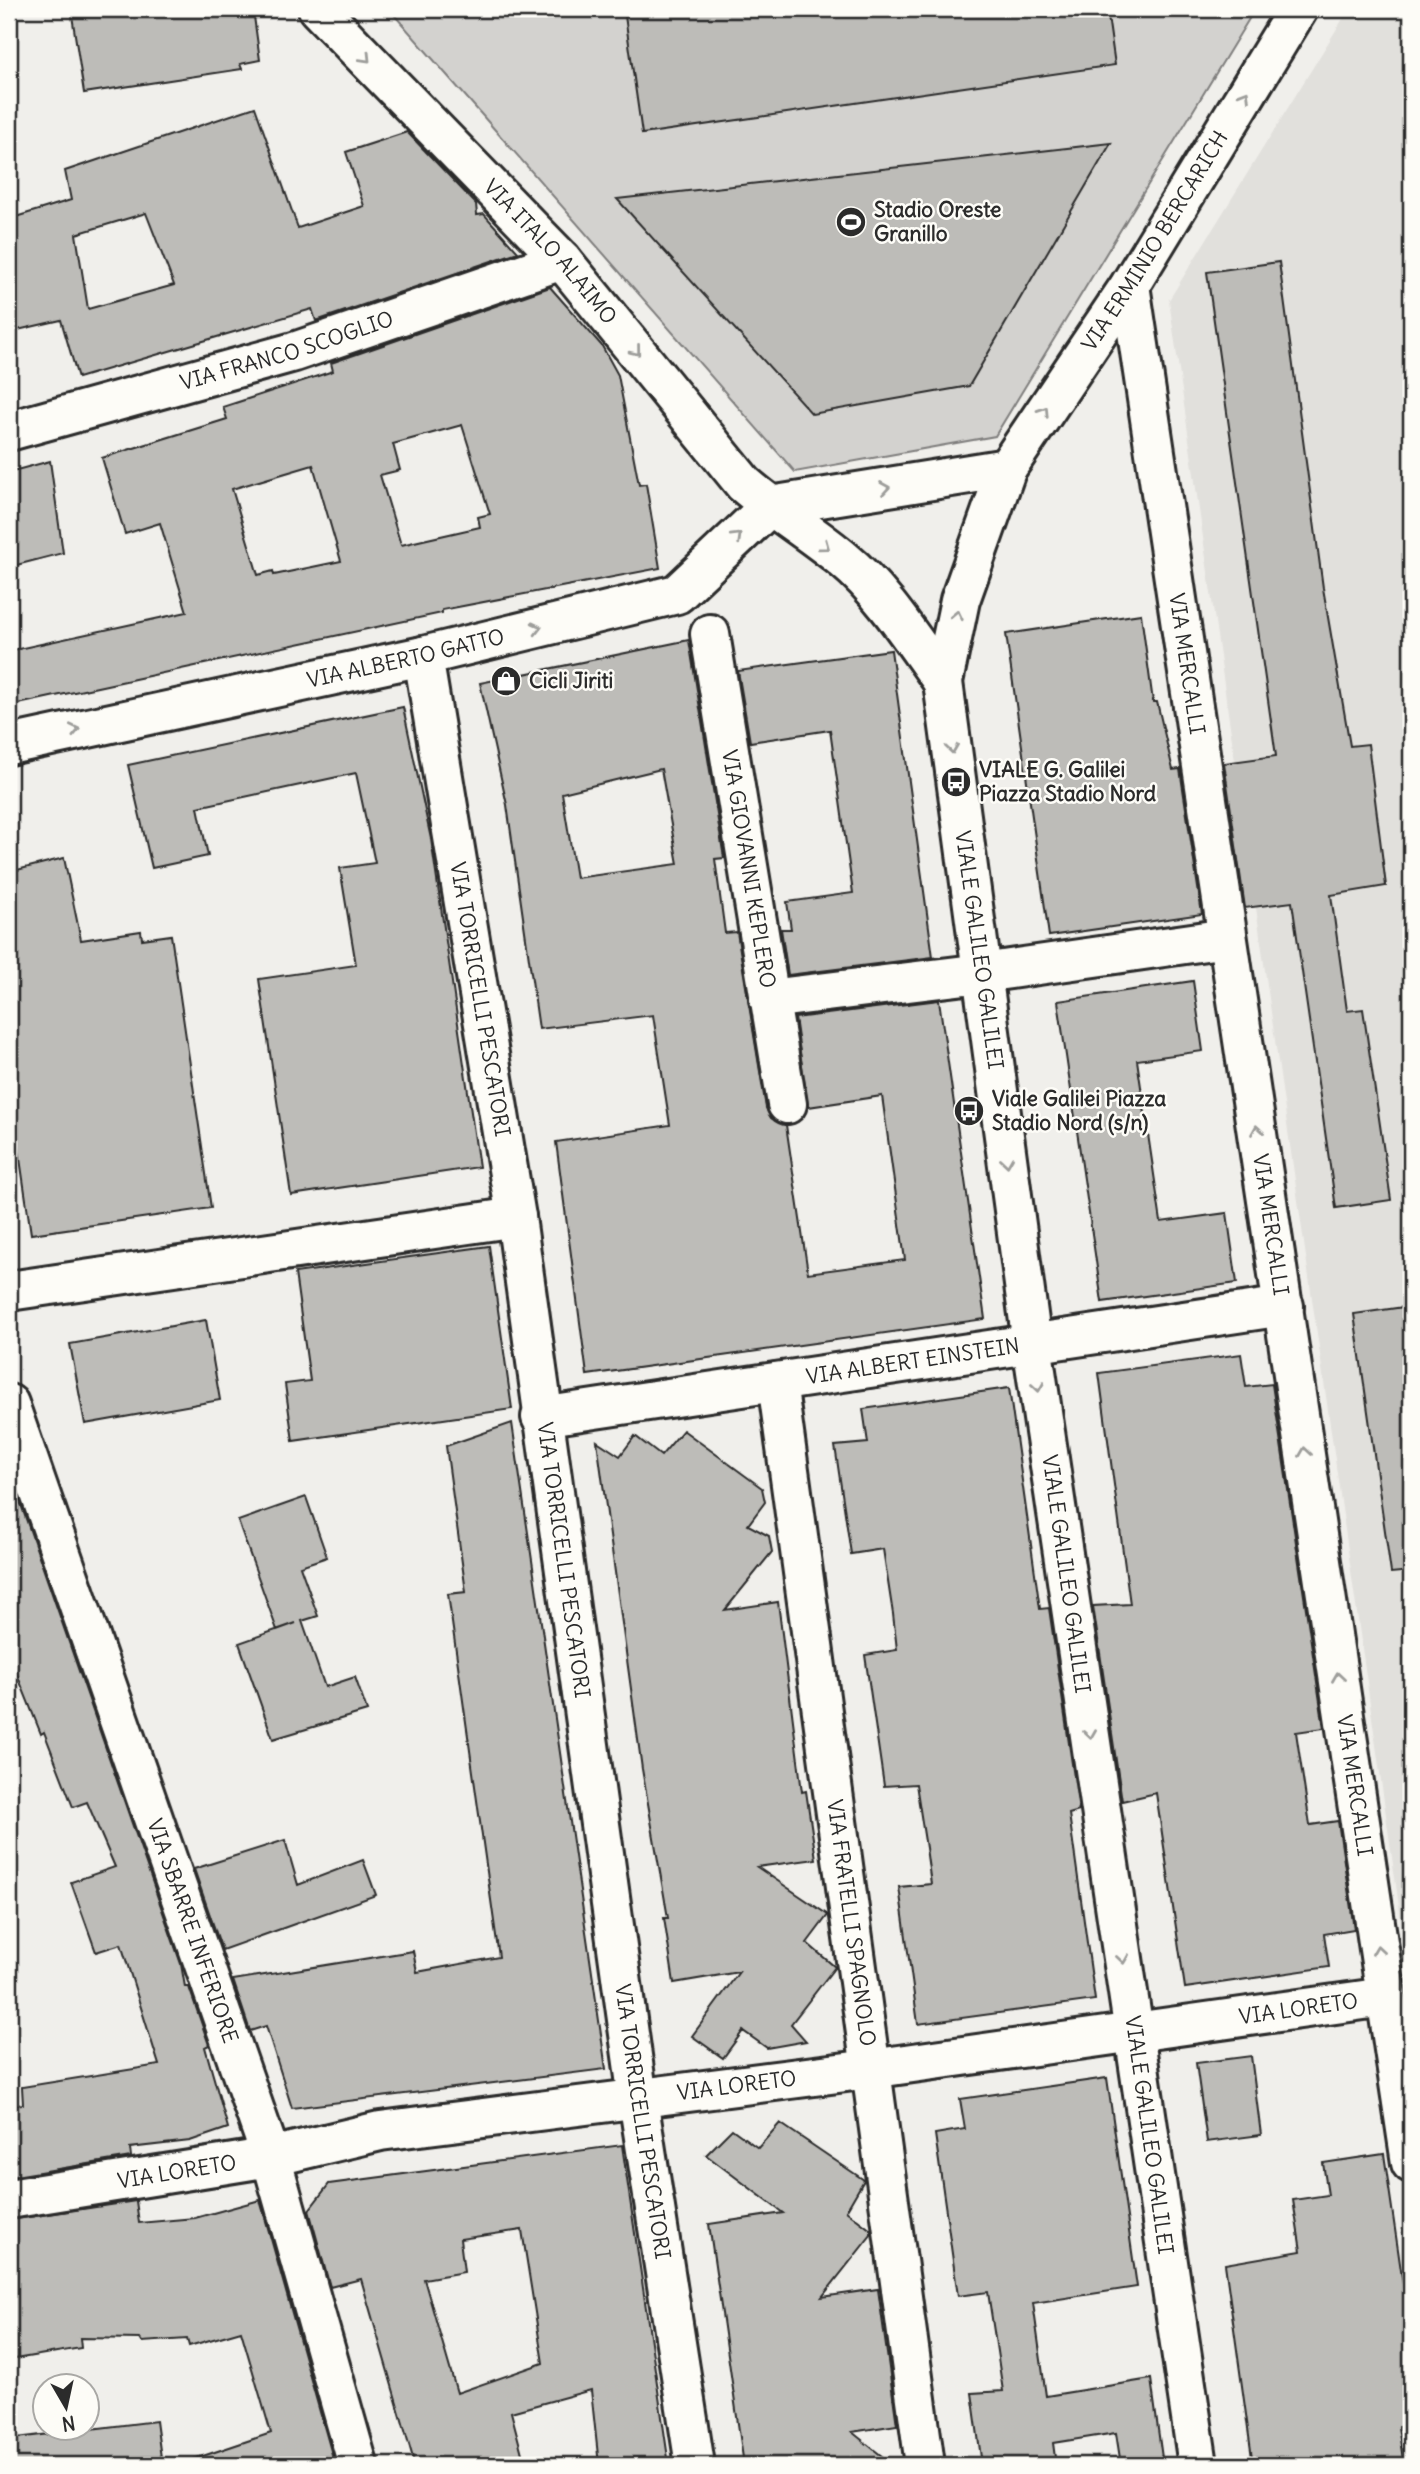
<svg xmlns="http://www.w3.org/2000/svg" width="1420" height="2474" viewBox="0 0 1420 2474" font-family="Delius,sans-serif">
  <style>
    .built { fill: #e1e0dc }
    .green { fill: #d3d2cf; stroke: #7f7e7d; stroke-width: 2 }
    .building { fill: #bdbcb8; stroke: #2b2b2b; stroke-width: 2; fill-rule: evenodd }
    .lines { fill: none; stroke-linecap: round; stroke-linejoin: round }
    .street-casing { stroke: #2b2b2b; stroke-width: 44 }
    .secondary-casing { stroke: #2b2b2b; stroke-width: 44 }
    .street { stroke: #fdfcf7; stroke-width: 38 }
    .secondary { stroke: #fdfcf7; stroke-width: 38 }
    .oneway { stroke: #9e9e9b }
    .labels { text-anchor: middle; stroke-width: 5; stroke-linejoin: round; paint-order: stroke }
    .poi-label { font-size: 21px; font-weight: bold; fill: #2b2b2b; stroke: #fdfcf7; text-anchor: start }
    .street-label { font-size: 21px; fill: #2b2b2b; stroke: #fdfcf7 }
  </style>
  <rect width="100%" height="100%" fill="#f0efeb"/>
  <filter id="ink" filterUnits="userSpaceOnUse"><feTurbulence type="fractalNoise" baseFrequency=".0143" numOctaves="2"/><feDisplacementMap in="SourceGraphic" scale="14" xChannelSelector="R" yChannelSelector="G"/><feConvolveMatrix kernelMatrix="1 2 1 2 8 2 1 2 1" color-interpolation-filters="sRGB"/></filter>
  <g filter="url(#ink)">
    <path class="built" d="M 1349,9 L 1411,9 L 1411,1990 L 1169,300 Z"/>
    <path class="green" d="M 389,9 L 1255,9 L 995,436 L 795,472 Z"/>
    <path class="building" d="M 71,9 L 253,9 L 260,60 L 240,64 L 242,69 L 84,93 Z
      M 624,9 L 1107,9 L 1115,65 L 642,134 Z
      M 255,107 L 298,228 L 364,206 L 346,152 L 407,132 L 476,204 L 477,215 L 484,214 L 518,252 L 316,321 L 312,309 L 78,378 L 61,320 L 9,332 L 9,219 L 71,200 L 65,171 ZM 146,213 L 174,285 L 88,309 L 76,234 Z
      M 1111,143 L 969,386 L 812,414 L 617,199 Z
      M 1279,262 L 1323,588 L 1350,746 L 1368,744 L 1386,886 L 1331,895 L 1347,1011 L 1363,1009 L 1391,1200 L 1336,1208 L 1292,902 L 1245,908 L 1224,763 L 1276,756 L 1207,272 Z
      M 550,287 L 602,346 L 618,375 L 639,485 L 646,484 L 660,568 L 442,610 L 442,613 L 9,706 L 9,651 L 187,612 L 160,523 L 125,534 L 102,458 L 227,419 L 223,407 L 333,371 L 331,363 ZM 462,425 L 490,514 L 478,517 L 480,527 L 401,545 L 380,475 L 400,470 L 393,444 ZM 313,465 L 341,561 L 274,575 L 273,571 L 258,575 L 232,489 Z
      M 50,461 L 63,553 L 9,567 L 9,472 Z
      M 1141,614 L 1153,702 L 1157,702 L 1173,770 L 1180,769 L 1202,914 L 1049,936 L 1006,634 Z
      M 689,640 L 724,858 L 715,859 L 725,933 L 737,932 L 766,1108 L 771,1118 L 786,1125 L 808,1273 L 905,1260 L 882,1096 L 808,1107 L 795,1018 L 939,1000 L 985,1319 L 587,1375 L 556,1142 L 670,1125 L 653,1015 L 539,1029 L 507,805 L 480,683 ZM 661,769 L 678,864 L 576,878 L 562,793 Z
      M 891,650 L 933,957 L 788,975 L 781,929 L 791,929 L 787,902 L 853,893 L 830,730 L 750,742 L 738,671 Z
      M 403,707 L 431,839 L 479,1167 L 291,1195 L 259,979 L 356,965 L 340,868 L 375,863 L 356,773 L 198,807 L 208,856 L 152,868 L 128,765 Z
      M 64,858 L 81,940 L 141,931 L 142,939 L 171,935 L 211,1208 L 31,1234 L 9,1083 L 9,872 Z
      M 1193,981 L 1203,1051 L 1137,1060 L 1161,1222 L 1227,1213 L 1237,1283 L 1102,1302 L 1058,1001 Z
      M 489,1246 L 512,1409 L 293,1441 L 285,1384 L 310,1381 L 295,1273 Z
      M 1411,1306 L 1411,1571 L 1391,1573 L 1354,1314 Z
      M 206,1320 L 220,1400 L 85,1424 L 70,1344 Z
      M 1241,1354 L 1246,1387 L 1272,1384 L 1324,1728 L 1296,1732 L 1310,1825 L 1338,1821 L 1354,1929 L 1324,1934 L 1329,1967 L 1185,1988 L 1156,1793 L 1122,1801 L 1093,1606 L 1130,1604 L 1099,1373 Z
      M 1009,1388 L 1040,1609 L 1049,1608 L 1079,1811 L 1069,1814 L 1095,2000 L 918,2024 L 899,1887 L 931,1884 L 926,1848 L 916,1784 L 884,1786 L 865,1655 L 897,1650 L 893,1614 L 883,1549 L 851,1554 L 835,1446 L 868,1443 L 863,1409 Z
      M 512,1423 L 606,2069 L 292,2108 L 266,2026 L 250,2031 L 233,1980 L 413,1951 L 417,1972 L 499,1957 L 448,1594 L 466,1592 L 446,1446 Z
      M 683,1430 L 762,1488 L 765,1502 L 748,1525 L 769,1536 L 772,1552 L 725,1610 L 778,1602 L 802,1792 L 806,1791 L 816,1859 L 757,1867 L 828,1915 L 807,1943 L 835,1967 L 791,2024 L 806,2041 L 767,2048 L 743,2031 L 723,2058 L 692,2036 L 739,1972 L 674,1983 L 664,1918 L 668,1918 L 642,1769 L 597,1441 L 620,1456 L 635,1436 L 661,1456 Z
      M 9,1470 L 181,1964 L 185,1987 L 189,1987 L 209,2045 L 205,2047 L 228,2128 L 190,2141 L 130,2148 L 131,2157 L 9,2177 L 9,2106 L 23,2104 L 22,2087 L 159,2065 L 121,1944 L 96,1952 L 71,1882 L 115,1867 L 87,1802 L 73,1807 L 44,1732 L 41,1734 L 9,1654 Z
      M 306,1497 L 327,1557 L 300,1566 L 318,1616 L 302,1621 L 325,1687 L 355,1677 L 367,1711 L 273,1739 L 239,1643 L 296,1623 L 277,1630 L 238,1521 Z
      M 285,1840 L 298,1885 L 363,1860 L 376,1895 L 222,1950 L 194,1869 Z
      M 1251,2056 L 1261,2135 L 1207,2142 L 1196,2063 Z
      M 1107,2078 L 1137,2287 L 1033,2303 L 1046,2396 L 1151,2379 L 1163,2465 L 1121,2465 L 1116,2433 L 1053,2443 L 1056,2465 L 982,2465 L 972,2393 L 1003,2391 L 988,2292 L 958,2296 L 935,2134 L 965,2129 L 960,2099 Z
      M 780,2123 L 864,2180 L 846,2211 L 871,2230 L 871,2235 L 822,2297 L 878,2289 L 897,2425 L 852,2432 L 893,2465 L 744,2465 L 709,2224 L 783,2213 L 706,2155 L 732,2129 L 758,2148 Z
      M 622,2145 L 669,2465 L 599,2465 L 591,2390 L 511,2412 L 525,2465 L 415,2465 L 361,2279 L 330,2287 L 309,2210 L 329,2184 ZM 522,2230 L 543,2363 L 457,2393 L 424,2279 L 464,2272 L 460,2239 Z
      M 1384,2154 L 1411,2339 L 1411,2425 L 1398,2427 L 1404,2465 L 1253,2465 L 1225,2264 L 1301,2251 L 1293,2200 L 1328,2195 L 1323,2163 Z
      M 260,2200 L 335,2465 L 195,2465 L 194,2459 L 271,2433 L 241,2331 L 189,2346 L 187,2339 L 142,2342 L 140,2339 L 80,2338 L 81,2348 L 9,2360 L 9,2220 L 136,2201 L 139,2223 L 195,2218 Z
      M 156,2421 L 162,2465 L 9,2465 L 9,2439 Z"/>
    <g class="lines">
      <g class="street-casing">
        <g id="street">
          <path id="s1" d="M 9,431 L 294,352 L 562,260"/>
          <path id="s2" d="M 710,634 L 787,1104"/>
          <path id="s3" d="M 423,656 L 516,1217 L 638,2099 L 695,2465"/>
          <path id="s4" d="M 9,745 L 423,656 L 677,594 L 770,506"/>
          <path d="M 769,999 L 982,973 L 1227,938"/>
          <path d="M 9,1291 L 516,1217"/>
          <path id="s5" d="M 777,1382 L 925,2465"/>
          <path id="s6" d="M 9,1404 L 271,2157 L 358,2465"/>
          <path id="s7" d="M 541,1417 L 1284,1306"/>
          <path id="s8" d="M 9,2199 L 271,2157 L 380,2131 L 870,2069 L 1385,1997"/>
        </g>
      </g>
      <g class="secondary-casing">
        <g id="secondary">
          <path id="s9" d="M 318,9 L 562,260 L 744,484 C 776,512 812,533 844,560 C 882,591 914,642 943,682"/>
          <path id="s10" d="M 1130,285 L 1411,2163"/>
          <path d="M 770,506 L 1007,468"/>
          <path id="s11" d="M 1198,2465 L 1032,1344 L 943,682 L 960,600 L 1007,468 L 1130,285 L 1298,9"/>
        </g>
      </g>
      <use href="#street" class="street"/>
      <use href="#secondary" class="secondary"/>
    </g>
    <defs><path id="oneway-chevron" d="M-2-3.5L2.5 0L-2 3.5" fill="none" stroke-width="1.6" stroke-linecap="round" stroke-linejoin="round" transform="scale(1.75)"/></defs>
    <g class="oneway">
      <use href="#oneway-chevron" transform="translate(366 58) rotate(46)"/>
      <use href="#oneway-chevron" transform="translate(1245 95) rotate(-59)"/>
      <use href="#oneway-chevron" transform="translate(636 351) rotate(51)"/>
      <use href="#oneway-chevron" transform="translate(1044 411) rotate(-57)"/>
      <use href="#oneway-chevron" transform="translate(885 488) rotate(-9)"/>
      <use href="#oneway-chevron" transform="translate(737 537) rotate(-44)"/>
      <use href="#oneway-chevron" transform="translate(825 546) rotate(36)"/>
      <use href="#oneway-chevron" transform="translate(957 615) rotate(-78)"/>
      <use href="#oneway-chevron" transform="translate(537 628) rotate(-14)"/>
      <use href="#oneway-chevron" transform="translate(75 730) rotate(-12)"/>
      <use href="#oneway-chevron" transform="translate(952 749) rotate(82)"/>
      <use href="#oneway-chevron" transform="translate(1257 1130) rotate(-99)"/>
      <use href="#oneway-chevron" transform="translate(1007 1162) rotate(82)"/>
      <use href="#oneway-chevron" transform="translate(1038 1387) rotate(82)"/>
      <use href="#oneway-chevron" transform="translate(1305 1452) rotate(-98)"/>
      <use href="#oneway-chevron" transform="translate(1338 1677) rotate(-98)"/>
      <use href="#oneway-chevron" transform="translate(1090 1734) rotate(82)"/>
      <use href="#oneway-chevron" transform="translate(1378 1950) rotate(-98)"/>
      <use href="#oneway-chevron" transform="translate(1123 1959) rotate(82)"/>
    </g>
  </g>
  <defs>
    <g id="stadium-disc" transform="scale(1.575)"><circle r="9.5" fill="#2b2b2b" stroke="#fdfcf7"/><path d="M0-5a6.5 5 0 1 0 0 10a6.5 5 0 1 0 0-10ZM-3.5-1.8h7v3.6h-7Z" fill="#fff"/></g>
    <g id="shop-disc" transform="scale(1.575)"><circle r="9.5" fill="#2b2b2b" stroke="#fdfcf7"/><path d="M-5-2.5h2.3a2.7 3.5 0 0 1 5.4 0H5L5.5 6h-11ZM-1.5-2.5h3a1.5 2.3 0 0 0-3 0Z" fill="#fff"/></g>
    <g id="bus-disc" transform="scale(1.575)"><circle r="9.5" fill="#2b2b2b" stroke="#fdfcf7"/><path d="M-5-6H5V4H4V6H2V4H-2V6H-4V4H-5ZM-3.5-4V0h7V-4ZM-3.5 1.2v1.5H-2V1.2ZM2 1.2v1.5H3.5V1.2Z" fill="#fff"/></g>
  </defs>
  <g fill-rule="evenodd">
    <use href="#stadium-disc" x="851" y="222"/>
    <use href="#shop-disc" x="506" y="681"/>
    <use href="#bus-disc" x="956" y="782"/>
    <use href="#bus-disc" x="969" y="1111"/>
  </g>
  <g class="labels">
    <g class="poi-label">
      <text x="874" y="217">Stadio Oreste<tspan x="874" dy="24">Granillo</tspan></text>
      <text x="529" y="688">Cicli Jiriti</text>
      <text x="979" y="777">VIALE G. Galilei<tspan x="979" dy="24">Piazza Stadio Nord</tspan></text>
      <text x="992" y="1106">Viale Galilei Piazza<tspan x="992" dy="24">Stadio Nord (s/n)</tspan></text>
    </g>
    <g class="street-label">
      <text dy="7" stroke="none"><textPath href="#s11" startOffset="2296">VIA ERMINIO BERCARICH</textPath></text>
      <text dy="7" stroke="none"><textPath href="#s9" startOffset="336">VIA ITALO ALAIMO</textPath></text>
      <text dy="7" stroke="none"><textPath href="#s1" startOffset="289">VIA FRANCO SCOGLIO</textPath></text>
      <text dy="7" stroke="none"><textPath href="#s4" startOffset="406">VIA ALBERTO GATTO</textPath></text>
      <text dy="7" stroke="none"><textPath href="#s10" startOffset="383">VIA MERCALLI</textPath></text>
      <text dy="7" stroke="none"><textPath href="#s2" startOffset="238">VIA GIOVANNI KEPLERO</textPath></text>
      <text transform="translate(979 950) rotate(82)" y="7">VIALE GALILEO GALILEI</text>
      <text dy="7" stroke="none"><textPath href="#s3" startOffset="348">VIA TORRICELLI PESCATORI</textPath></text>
      <text dy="7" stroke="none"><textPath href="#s10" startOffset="950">VIA MERCALLI</textPath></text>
      <text dy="7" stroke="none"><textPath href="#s7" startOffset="376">VIA ALBERT EINSTEIN</textPath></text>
      <text dy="7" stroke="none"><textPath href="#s3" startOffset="915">VIA TORRICELLI PESCATORI</textPath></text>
      <text transform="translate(1066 1574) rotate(82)" y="7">VIALE GALILEO GALILEI</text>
      <text dy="7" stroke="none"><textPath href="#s10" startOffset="1517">VIA MERCALLI</textPath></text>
      <text dy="7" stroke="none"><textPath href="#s5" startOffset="546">VIA FRATELLI SPAGNOLO</textPath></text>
      <text dy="7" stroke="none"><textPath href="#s6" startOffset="558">VIA SBARRE INFERIORE</textPath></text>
      <text dy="7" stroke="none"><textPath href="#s8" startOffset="1304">VIA LORETO</textPath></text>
      <text dy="7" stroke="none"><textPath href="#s8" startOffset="737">VIA LORETO</textPath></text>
      <text dy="7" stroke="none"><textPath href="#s3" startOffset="1482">VIA TORRICELLI PESCATORI</textPath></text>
      <text transform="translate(1149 2135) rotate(82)" y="7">VIALE GALILEO GALILEI</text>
      <text dy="7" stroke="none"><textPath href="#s8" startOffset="170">VIA LORETO</textPath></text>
    </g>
  </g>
  <rect width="1420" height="2474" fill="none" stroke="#fdfcf7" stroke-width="35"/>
  <rect x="18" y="18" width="1385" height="2439" fill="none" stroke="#2b2b2b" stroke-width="2.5" filter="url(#ink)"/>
  <g transform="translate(66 2407) rotate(171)"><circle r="33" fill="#fdfcf7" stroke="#a9a8a5" stroke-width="2"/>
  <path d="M0-5L12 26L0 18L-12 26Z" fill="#2b2b2b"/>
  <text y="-10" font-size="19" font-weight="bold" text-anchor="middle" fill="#2b2b2b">N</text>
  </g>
</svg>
